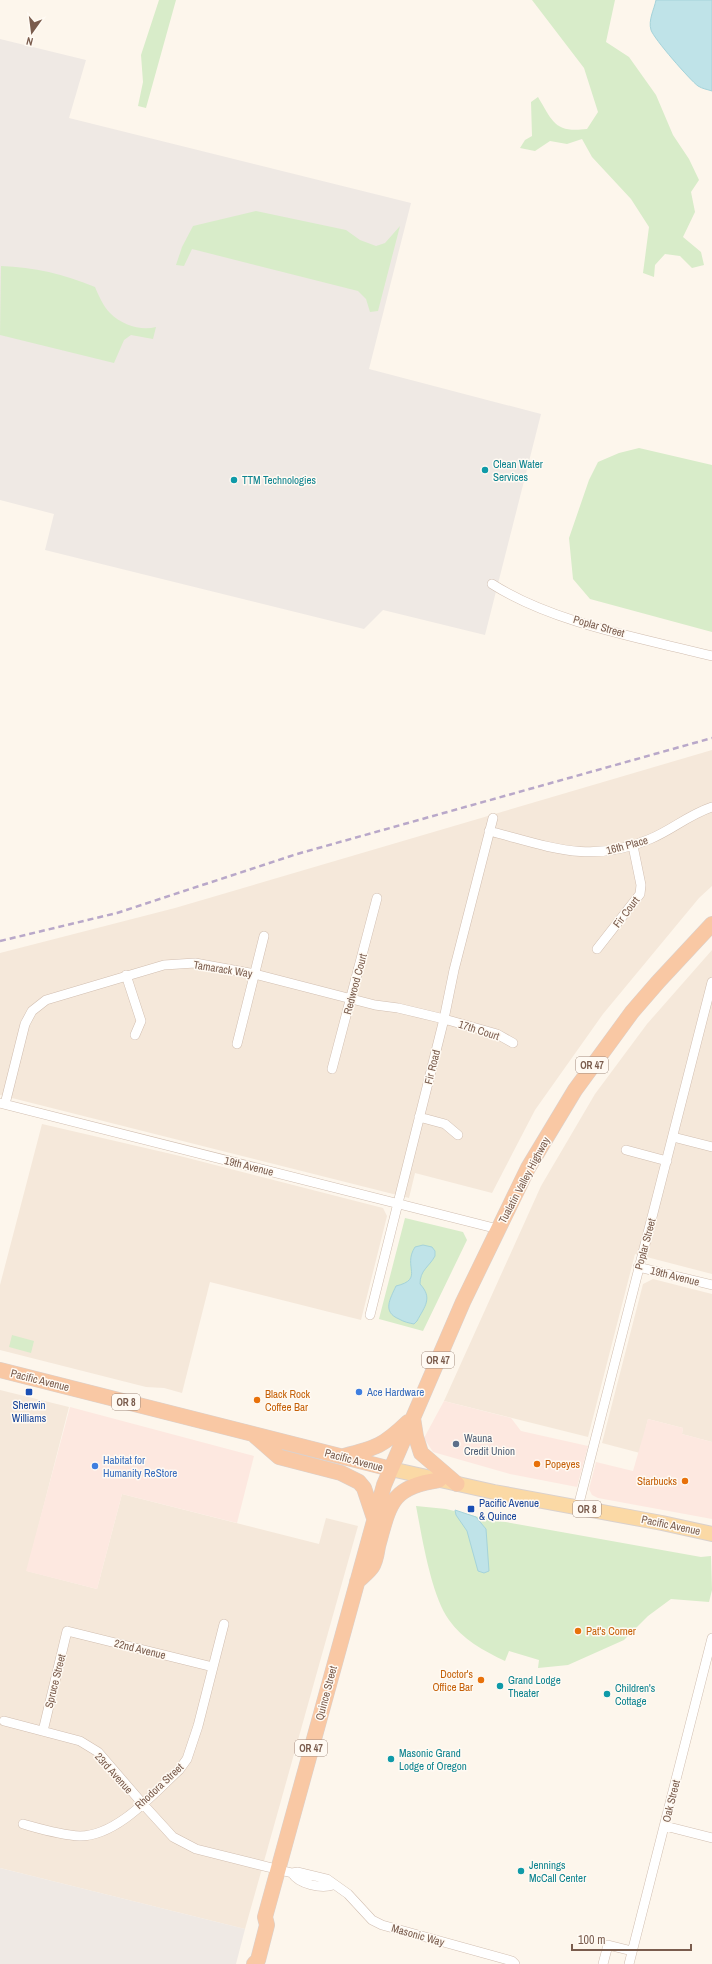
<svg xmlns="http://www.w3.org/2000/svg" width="712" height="1964" viewBox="0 0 712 1964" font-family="'Archivo Narrow',sans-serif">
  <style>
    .residential { fill: #f5e8da }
    .commercial { fill: #fde8e0 }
    .industrial { fill: #efe9e4 }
    .green { fill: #d8ecc9 }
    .water { fill: #bfe3e8; stroke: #a5d3da }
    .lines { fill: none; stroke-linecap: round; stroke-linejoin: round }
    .minor-casing { stroke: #d1beb0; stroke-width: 10 }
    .primary-casing { stroke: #dad1cd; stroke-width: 16 }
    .trunk-casing { stroke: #dad1cd; stroke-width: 16 }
    .minor { stroke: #fff; stroke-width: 9 }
    .primary { stroke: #fbd9a5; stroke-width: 14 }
    .trunk { stroke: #f9c8a4; stroke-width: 15 }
    .rail { stroke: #b9a8c9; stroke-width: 2.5; stroke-dasharray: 6 4; stroke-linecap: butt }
    .culture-dot { fill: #0f9aa8; stroke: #fffaf3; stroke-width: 1.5 }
    .transit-dot { fill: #1a4fb4; stroke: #fffaf3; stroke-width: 1.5 }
    .shop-dot { fill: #3f7fe0; stroke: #fffaf3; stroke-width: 1.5 }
    .food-dot { fill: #e8710a; stroke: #fffaf3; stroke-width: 1.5 }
    .service-dot { fill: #5c6f8a; stroke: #fffaf3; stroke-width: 1.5 }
    .labels { text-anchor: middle; stroke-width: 3; stroke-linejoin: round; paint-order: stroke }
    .shield { fill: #fffaf3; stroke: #a28b7f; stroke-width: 1 }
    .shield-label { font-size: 10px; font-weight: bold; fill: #7a5c4d }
    .culture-label { font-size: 11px; fill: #0d838f; stroke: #fffaf3; text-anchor: start }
    .street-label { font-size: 11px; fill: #7a5c4d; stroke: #fffaf3 }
    .shop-label { font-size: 11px; fill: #366cbe; stroke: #fffaf3; text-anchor: start }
    .food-label { font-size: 11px; fill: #c56008; stroke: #fffaf3; text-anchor: start }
    .transit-label { font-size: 11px; fill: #164399; stroke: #fffaf3 }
    .service-label { font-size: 11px; fill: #4e5e75; stroke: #fffaf3; text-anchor: start }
  </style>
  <rect width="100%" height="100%" fill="#fdf6ec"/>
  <path class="residential" d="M 712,750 L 712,886 L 699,898 L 603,1014 L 535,1110 L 492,1193 L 415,1173 L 409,1198 L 0,1095 L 0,953 L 175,908 Z
    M 712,950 L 712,1274 L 635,1254 L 588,1437 L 444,1401 L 541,1186 L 595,1094 L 647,1024 Z
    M 42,1124 L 180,1156 L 383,1208 L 387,1216 L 361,1320 L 210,1282 L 182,1393 L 164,1388 L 146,1387 L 0,1350 L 0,1285 Z
    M 653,1279 L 712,1294 L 712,1442 L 682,1434 L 683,1428 L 648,1419 L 640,1453 L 602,1443 L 643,1284 Z
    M 0,1390 L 69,1407 L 27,1571 L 97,1589 L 122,1494 L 319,1544 L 326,1518 L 358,1526 L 245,1929 L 0,1868 Z"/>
  <path class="commercial" d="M 444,1401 L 511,1418 L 521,1431 L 588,1446 L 577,1487 L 510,1474 L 433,1452 L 424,1438 Z
    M 70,1407 L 254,1456 L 237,1523 L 122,1494 L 97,1589 L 26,1571 Z
    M 648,1419 L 683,1428 L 682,1434 L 712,1442 L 712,1519 L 598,1498 L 592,1495 L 589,1489 L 596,1462 L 633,1471 Z"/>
  <path class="industrial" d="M 0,39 L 86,60 L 69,118 L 411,203 L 369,369 L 541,414 L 485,635 L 383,610 L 364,629 L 45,550 L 54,514 L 0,500 Z
    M 0,1868 L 245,1929 L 236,1964 L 0,1964 Z"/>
  <path class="green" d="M 159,0 L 176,0 L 146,108 L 138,106 L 143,82 L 141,55 Z
    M 532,0 L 615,0 L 606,42 L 629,57 L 656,95 L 673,135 L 689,159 L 699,180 L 691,192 L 695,212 L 683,237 L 701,252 L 704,265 L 692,268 L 680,256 L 665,254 L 655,265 L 654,277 L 643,273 L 649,227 L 631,199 L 592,157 L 582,139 L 567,144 L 550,141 L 535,151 L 520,148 L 525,140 L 532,136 L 531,102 L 538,97 C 553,122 555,133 587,129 L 598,112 L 584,68 Z
    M 256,211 L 346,230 L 360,240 L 376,246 L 385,243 L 400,226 L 378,311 L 370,312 L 366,299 L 358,291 L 192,249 L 184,266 L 176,265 L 182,247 L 193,226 Z
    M 1,266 C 34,267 64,274 95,287 C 99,296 103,306 110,313 C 122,325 141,331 156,327 L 153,339 L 131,335 L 124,340 L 114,363 L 0,335 Z
    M 639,448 L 712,465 L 712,632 L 590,599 L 573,579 L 569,538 L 589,480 L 598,462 L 619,453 Z
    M 405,1218 L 463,1232 L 467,1240 L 423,1331 L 379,1319 Z
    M 12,1335 L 34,1341 L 31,1353 L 9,1347 Z
    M 416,1506 L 446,1509 L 483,1518 L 701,1557 L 711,1556 L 712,1590 L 709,1602 L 671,1599 L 648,1616 L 624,1640 L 568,1665 L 538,1668 L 539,1660 L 509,1651 L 505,1661 C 484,1651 462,1639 449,1620 C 431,1595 422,1537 416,1506 Z"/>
  <path class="water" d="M 656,0 L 712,0 L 712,91 C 706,89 703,89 698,86 C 690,80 654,39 651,30 C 648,20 654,10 656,0 Z
    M 423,1245 L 432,1247 L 435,1251 L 435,1256 C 429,1267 420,1270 420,1284 C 433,1298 425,1306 417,1321 L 414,1324 C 409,1323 404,1322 399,1319 C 382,1312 390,1299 396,1286 C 425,1279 402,1267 415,1247 Z
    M 455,1510 L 476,1517 L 486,1529 L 489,1571 L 484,1573 L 478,1571 L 467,1531 L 456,1515 Z"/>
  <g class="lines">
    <g class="minor-casing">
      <path id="minor" d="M 492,584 C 553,623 641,638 712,656
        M 489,831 C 548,846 590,865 650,839 C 672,830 688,815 712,807
        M 597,949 L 640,894 L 641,885 L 633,846
        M 126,975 L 141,1021 L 135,1035
        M 237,1044 L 264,936
        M 332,1069 L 377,898
        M 0,1103 L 498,1229
        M 5,1104 L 25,1024 L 32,1011 L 46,1000 L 164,965 L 195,963 L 255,974 L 375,1005 L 398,1008 L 444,1019 L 497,1034 L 513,1043
        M 419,1117 L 445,1124 L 458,1135
        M 673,1137 L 712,1147
        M 626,1150 L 667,1161
        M 638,1267 L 712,1285
        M 370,1315 L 444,1019 L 454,970 L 493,818
        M 578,1507 L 712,982
        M 4,1721 L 80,1741 L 98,1752 L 142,1803 L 173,1837 L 196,1849 L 292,1873 L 298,1872 L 327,1879 L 348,1894 L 372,1920 L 382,1925 L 512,1961 L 515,1964
        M 43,1731 L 67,1631 L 213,1667
        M 23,1824 C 41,1829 60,1835 80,1836 C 117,1836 153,1794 179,1770 L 187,1759 L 198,1726 L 224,1624
        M 665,1826 L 712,1838
        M 292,1873 C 299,1884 321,1889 333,1885
        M 603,1964 L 608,1945 L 632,1951
        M 629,1964 L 712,1638"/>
    </g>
    <g class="primary-casing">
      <path id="primary" d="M 391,1469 L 494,1492 L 662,1523 L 712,1534"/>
    </g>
    <g class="trunk-casing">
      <path id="trunk" d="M 0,1370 L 391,1469
        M 413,1418 L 416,1437 L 421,1453 L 457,1484
        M 255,1436 L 279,1457 L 341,1473 L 359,1482 L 364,1488 L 374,1518
        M 344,1456 C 376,1448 383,1446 408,1422
        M 357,1582 C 362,1577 369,1572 372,1567 C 376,1561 377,1552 378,1546 C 390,1503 391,1487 439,1480
        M 254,1964 L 258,1960 L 267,1925 L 265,1917 L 384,1485 L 463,1302 L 528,1168 L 575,1090 L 632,1012 L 658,982 L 712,924"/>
    </g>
    <use href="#minor" class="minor"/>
    <use href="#primary" class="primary"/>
    <use href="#trunk" class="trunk"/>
    <path class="rail" d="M 0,941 L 117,913 L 297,854 L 712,738"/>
  </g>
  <g class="culture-dot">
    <circle cx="485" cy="470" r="4"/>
    <circle cx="234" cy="480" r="4"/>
    <circle cx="500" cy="1686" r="4"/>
    <circle cx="607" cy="1694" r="4"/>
    <circle cx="391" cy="1759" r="4"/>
    <circle cx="521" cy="1871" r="4"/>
  </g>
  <g class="transit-dot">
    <rect x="25" y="1388" width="8" height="8" rx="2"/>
    <rect x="467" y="1505" width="8" height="8" rx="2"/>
  </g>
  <g class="shop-dot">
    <circle cx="359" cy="1392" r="4"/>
    <circle cx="95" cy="1466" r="4"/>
  </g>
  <g class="food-dot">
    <circle cx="257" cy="1400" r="4"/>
    <circle cx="537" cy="1464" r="4"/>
    <circle cx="685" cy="1481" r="4"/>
    <circle cx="578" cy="1631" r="4"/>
    <circle cx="481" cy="1680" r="4"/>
  </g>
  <circle class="service-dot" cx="456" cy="1444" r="4"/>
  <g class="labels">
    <g class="shield">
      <rect x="576" y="1057" width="32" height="16" rx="3"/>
      <rect x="422" y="1352" width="32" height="16" rx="3"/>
      <rect x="112" y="1394" width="28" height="16" rx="3"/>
      <rect x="573" y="1501" width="28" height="16" rx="3"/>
      <rect x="295" y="1740" width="32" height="16" rx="3"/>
    </g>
    <g class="shield-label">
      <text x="592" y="1069">OR 47</text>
      <text x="438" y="1364">OR 47</text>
      <text x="126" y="1406">OR 8</text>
      <text x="587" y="1513">OR 8</text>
      <text x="311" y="1752">OR 47</text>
    </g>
    <g class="culture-label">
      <text x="493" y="468">Clean Water<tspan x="493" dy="13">Services</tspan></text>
      <text x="242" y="484">TTM Technologies</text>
      <text x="508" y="1684">Grand Lodge<tspan x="508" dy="13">Theater</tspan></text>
      <text x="615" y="1692">Children's<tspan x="615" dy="13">Cottage</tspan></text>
      <text x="399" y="1757">Masonic Grand<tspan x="399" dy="13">Lodge of Oregon</tspan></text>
      <text x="529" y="1869">Jennings<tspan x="529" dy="13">McCall Center</tspan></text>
    </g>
    <g class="street-label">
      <text transform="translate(599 626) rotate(16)" y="4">Poplar Street</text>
      <text transform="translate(627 845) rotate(-15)" y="4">16th Place</text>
      <text transform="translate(626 912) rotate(-53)" y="4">Fir Court</text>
      <text transform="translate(223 969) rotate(9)" y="4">Tamarack Way</text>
      <text transform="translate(355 984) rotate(-75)" y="4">Redwood Court</text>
      <text transform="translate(479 1030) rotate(18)" y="4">17th Court</text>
      <text transform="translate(432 1067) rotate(-76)" y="4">Fir Road</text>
      <text transform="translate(249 1166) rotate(14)" y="4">19th Avenue</text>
      <text transform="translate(524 1180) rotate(-62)" y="4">Tualatin Valley Highway</text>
      <text transform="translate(645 1244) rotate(-75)" y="4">Poplar Street</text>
      <text transform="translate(675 1276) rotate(14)" y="4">19th Avenue</text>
      <text transform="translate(40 1380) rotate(14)" y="4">Pacific Avenue</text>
      <text transform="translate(354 1460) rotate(15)" y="4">Pacific Avenue</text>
      <text transform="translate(671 1525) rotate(12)" y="4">Pacific Avenue</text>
      <text transform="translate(140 1649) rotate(14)" y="4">22nd Avenue</text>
      <text transform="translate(55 1681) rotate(-76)" y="4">Spruce Street</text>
      <text transform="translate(326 1693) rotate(-75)" y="4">Quince Street</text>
      <text transform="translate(114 1773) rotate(48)" y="4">23rd Avenue</text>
      <text transform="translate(159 1786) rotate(-43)" y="4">Rhodora Street</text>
      <text transform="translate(671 1801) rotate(-76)" y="4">Oak Street</text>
      <text transform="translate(418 1935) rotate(16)" y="4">Masonic Way</text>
    </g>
    <g class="shop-label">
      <text x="367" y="1396">Ace Hardware</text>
      <text x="103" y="1464">Habitat for<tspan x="103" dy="13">Humanity ReStore</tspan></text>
    </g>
    <g class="food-label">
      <text x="265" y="1398">Black Rock<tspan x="265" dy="13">Coffee Bar</tspan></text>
      <text x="545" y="1468">Popeyes</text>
      <text x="677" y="1485" text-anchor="end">Starbucks</text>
      <text x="586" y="1635">Pat's Corner</text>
      <text x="473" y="1678" text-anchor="end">Doctor's<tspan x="473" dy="13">Office Bar</tspan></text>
    </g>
    <g class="transit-label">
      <text x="29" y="1409">Sherwin<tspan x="29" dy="13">Williams</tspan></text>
      <text x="479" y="1507" text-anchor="start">Pacific Avenue<tspan x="479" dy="13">&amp; Quince</tspan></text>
    </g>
    <g class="service-label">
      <text x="464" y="1442">Wauna<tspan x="464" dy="13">Credit Union</tspan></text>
    </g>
  </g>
  <g transform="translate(32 32) rotate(194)" stroke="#fffaf3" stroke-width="3" paint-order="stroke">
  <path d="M0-3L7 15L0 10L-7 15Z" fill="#7a5c4d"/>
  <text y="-6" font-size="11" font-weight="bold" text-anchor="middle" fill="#7a5c4d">N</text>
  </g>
  <path d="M572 1944v6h119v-6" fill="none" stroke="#7a5c4d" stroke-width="2"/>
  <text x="578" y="1944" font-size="12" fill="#7a5c4d" stroke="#fffaf3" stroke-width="3" paint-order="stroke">100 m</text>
</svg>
